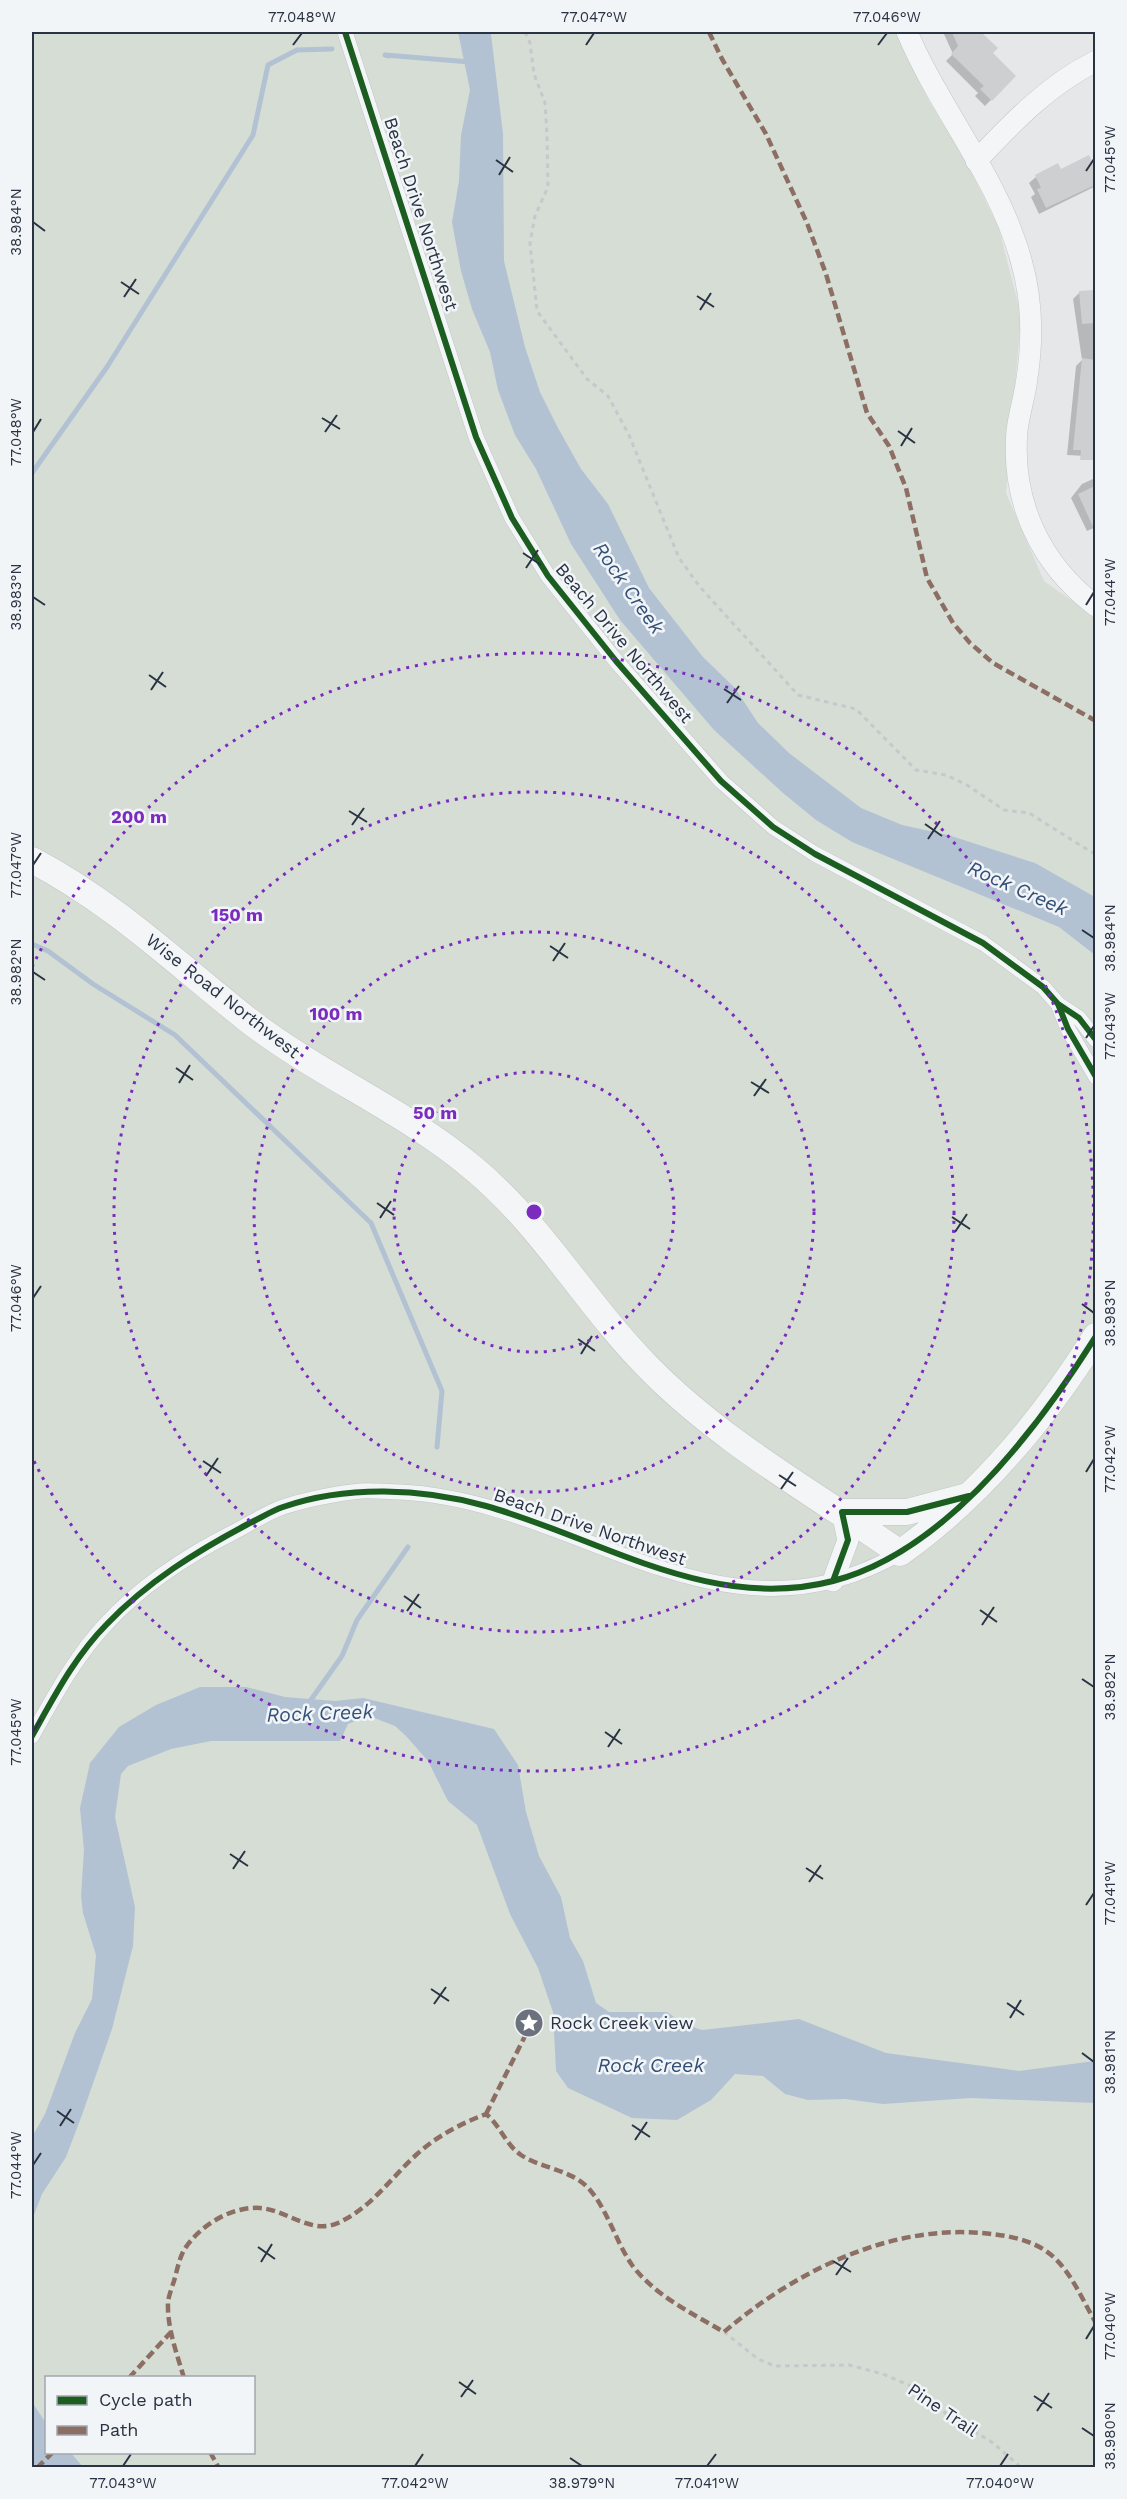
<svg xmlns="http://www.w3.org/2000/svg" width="1127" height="2499" viewBox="0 0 1127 2499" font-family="'Work Sans',sans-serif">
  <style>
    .green { fill: #d5ddd5; fill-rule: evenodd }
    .water { fill: #b3c2d3 }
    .shadow { fill: #0003 }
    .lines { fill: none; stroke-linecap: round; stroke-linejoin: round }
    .stream { stroke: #b3c2d3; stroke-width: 5 }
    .building { fill: #cdcfd1 }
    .pedestrian-casing { stroke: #c3c5c7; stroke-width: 16 }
    .minor-casing { stroke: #c3c5c7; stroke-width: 22 }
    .tertiary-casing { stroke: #c3c5c7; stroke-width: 27 }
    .path { stroke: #c6c8cc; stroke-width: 3; stroke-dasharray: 4.5 4.5; stroke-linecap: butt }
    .pedestrian { stroke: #f3f5f6; stroke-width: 15 }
    .minor { stroke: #f3f5f6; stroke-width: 21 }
    .tertiary { stroke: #f3f5f6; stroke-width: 26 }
    .quiet { stroke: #8d6e63; stroke-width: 4.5; stroke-dasharray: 9 4.5; stroke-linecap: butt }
    .cycleway-casing { stroke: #f2f5f8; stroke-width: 10 }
    .cycleway { stroke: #1b5e20; stroke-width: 6 }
    .ticks { fill: none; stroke: #2a3343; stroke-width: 2 }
    .ring { fill: none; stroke: #7b2cbf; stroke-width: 3; stroke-dasharray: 3 6 }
    .labels { text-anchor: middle; stroke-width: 5; stroke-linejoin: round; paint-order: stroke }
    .street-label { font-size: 18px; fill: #2a3343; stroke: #f2f5f8 }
    .poi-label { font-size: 18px; fill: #2a3343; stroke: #f2f5f8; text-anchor: start }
    .water-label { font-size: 20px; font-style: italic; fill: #345077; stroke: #f2f5f8 }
    .centre { fill: #7b2cbf; stroke: #f2f5f8; stroke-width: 3 }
    .ring-label { font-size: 18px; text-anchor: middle; font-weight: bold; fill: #7b2cbf; stroke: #f2f5f8; stroke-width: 5; stroke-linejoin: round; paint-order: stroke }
    .neatline { fill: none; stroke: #2a3343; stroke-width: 2 }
    .ticks-label { font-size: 15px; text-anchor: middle; fill: #2a3343 }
  </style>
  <rect width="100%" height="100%" fill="#e5e7e9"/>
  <path class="green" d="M 32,32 L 899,32 L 929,101 L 963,155 L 999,229 L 1021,315 L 1006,493 L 1044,581 L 1095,617 L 1095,2467 L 32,2468 ZM 46,2378 L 254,2378 L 254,2452 L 46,2452 Z"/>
  <path class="water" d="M 458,32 L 490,32 L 491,34 L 503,134 L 504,261 L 525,347 L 540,392 L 558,428 L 581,469 L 608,504 L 649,588 L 703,657 L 735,688 L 758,723 L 789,753 L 861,808 L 902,825 L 948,835 L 1035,863 L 1095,897 L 1095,955 L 1059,927 L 852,842 L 816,820 L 783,793 L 714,730 L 620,620 L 571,544 L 536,469 L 515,435 L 498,390 L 490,352 L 472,309 L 461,271 L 452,222 L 459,181 L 461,135 L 470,90 Z
    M 200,1687 L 246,1687 L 285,1697 L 335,1701 L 363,1698 L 494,1729 L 518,1765 L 526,1812 L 539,1856 L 561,1897 L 570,1938 L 583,1961 L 596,2003 L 609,2012 L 667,2012 L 684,2024 L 702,2030 L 799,2019 L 886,2053 L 1019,2071 L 1095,2061 L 1095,2103 L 971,2098 L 883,2104 L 845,2099 L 808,2100 L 785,2094 L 763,2076 L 735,2074 L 711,2100 L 677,2120 L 632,2118 L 568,2088 L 556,2071 L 553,2012 L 538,1968 L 510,1914 L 477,1825 L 448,1801 L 428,1761 L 406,1736 L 395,1726 L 369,1716 L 348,1724 L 340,1741 L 211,1741 L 171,1749 L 128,1766 L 121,1774 L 115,1817 L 135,1907 L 133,1946 L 112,2029 L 82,2115 L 66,2157 L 42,2194 L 32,2220 L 32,2137 L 45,2114 L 75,2033 L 92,1999 L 96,1955 L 83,1913 L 81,1896 L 84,1850 L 80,1808 L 90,1763 L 119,1727 L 156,1705 Z
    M 32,2402 L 46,2423 L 46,2452 L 71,2453 L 83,2467 L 32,2467 Z"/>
  <path class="shadow" d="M 943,32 L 979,32 L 996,48 L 990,53 L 1014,76 L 985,106 L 975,96 L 978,93 L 946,61 L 953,54 Z
    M 1089,157 L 1096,172 L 1096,186 L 1039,214 L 1031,197 L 1035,194 L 1029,183 L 1036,177 L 1060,171 Z
    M 1096,291 L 1093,427 L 1096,427 L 1096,447 L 1086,456 L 1067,455 L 1076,366 L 1082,360 L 1073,299 L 1080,292 Z
    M 1095,478 L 1096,527 L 1087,531 L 1071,498 L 1082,484 Z"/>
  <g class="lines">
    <path class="stream" d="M 389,56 L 385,55 L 470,62
      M 32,473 L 107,367 L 253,135 L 268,65 L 297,50 L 332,49
      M 32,944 L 48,951 L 93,984 L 175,1035 L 371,1223 L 442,1391 L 437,1447
      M 308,1704 L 342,1656 L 357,1620 L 408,1547"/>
  </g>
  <path class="building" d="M 952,32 L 981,32 L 998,48 L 993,53 L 1016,76 L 992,101 L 980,89 L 984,86 L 951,54 L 958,46 Z
    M 1089,155 L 1095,168 L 1095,185 L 1046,208 L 1037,189 L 1041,188 L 1035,175 L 1058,163 L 1061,169 Z
    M 1095,290 L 1095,323 L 1082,324 L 1079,291 Z
    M 1082,358 L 1095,360 L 1095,460 L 1080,460 L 1081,450 L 1073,450 Z
    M 1095,486 L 1095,531 L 1078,494 Z"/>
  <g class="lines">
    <g class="pedestrian-casing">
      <path id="pedestrian" d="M 345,32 L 476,437 L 512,518 L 548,576 L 616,661 L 721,781 L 773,827 L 815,854 L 983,943 L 1043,987 L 1058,1004 L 1079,1018 L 1096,1040
        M 1058,1004 L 1068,1029 L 1096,1077
        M 32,1736 C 54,1697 75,1657 106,1624 C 141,1586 188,1555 234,1532 C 250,1524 266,1513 283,1507 C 304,1500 338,1493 361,1491 C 373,1490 387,1492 400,1492 C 577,1500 720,1657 900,1553"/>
    </g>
    <g class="minor-casing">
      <path id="minor" d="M 907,32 C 940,110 998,177 1021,260 C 1032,298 1033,339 1027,378 C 1025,396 1019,413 1017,431 C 1011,501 1040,564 1096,606
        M 976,161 C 1013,122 1048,85 1096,61
        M 833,1581 L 848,1540 L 842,1512"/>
    </g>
    <g class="tertiary-casing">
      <path id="tertiary" d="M 32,860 C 114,903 176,963 248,1020 C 319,1075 404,1110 473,1168 C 543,1226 585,1303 647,1366 C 721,1442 814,1493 900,1553 C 980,1496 1044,1419 1096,1336
        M 842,1512 L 907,1512 L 967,1496"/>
    </g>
    <path class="path" d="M 525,32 L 530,43 L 534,74 L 545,103 L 547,134 L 548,187 L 535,216 L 530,243 L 537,311 L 587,379 L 608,396 L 629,435 L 679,558 L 700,587 L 798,695 L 856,709 L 916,770 L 946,775 L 967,785 L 1004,810 L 1029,813 L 1096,855
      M 724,2332 L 758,2359 L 775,2366 L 849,2365 L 883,2374 L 911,2386 L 939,2409 L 993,2443 L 1022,2468"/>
    <use href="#pedestrian" class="pedestrian"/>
    <use href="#minor" class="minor"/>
    <use href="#tertiary" class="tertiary"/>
    <path class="quiet" d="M 709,32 L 722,59 L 766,134 L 807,223 L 826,274 L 867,413 L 889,446 L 906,488 L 927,578 L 953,623 L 970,643 L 993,663 L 1096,721
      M 486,2114 L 528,2030
      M 129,2378 L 171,2332
      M 184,2378 C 177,2354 167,2328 168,2302 C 169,2295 172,2287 174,2281 C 177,2271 179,2259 184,2250 C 199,2226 231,2206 260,2208 C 287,2210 311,2235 338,2223 C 371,2208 390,2179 416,2155 C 437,2136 460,2124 486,2114 C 500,2125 505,2144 521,2155 C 542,2169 572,2169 590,2190 C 608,2211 616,2242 632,2265 C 654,2295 693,2314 724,2332 C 794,2272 888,2225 982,2233 C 1003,2235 1025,2238 1043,2249 C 1069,2265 1081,2298 1096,2323
      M 210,2452 L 219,2468
      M 37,2468 L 53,2452"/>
    <g class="cycleway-casing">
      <path id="cycleway" d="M 345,32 L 476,437 L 512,518 L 548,576 L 616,661 L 721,781 L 773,827 L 815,854 L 983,943 L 1043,987 L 1058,1004 L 1079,1018 L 1096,1040
        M 1058,1004 L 1068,1029 L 1096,1077
        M 833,1581 L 848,1540 L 842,1512 L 907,1512 L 969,1496
        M 32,1736 C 54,1697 75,1656 107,1624 C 147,1582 197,1551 248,1524 C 259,1519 271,1511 283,1507 C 346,1485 422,1488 486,1506 C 600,1538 710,1613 833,1581 C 945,1552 1037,1430 1096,1336"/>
    </g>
    <use href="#cycleway" class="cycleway"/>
  </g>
  <path class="ticks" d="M 293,45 L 302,33M 586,45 L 594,33M 878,45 L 887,33M 496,160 L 513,172M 1086,171 L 1094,159M 499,175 L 510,157M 33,222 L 45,231M 121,282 L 139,294M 697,296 L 714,307M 124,297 L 136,279M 700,310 L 711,293M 322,418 L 340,429M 898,431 L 915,443M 33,432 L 41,419M 325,432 L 337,415M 901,446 L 912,428M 523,553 L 541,565M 526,568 L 538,550M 33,597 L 45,605M 1086,605 L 1094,592M 149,675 L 166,687M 724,689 L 741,700M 151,690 L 163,672M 727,703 L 739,686M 349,811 L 367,822M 925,824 L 942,836M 352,825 L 364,808M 928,839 L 940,821M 33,865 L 41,853M 1082,930 L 1094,938M 550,946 L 568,958M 553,961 L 565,943M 33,972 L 45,980M 1086,1038 L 1094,1026M 176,1068 L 193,1080M 751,1082 L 769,1093M 179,1083 L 190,1065M 754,1096 L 766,1079M 377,1203 L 394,1215M 952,1217 L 970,1229M 380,1218 L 391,1201M 955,1232 L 967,1214M 33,1298 L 41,1286M 1082,1304 L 1094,1313M 578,1339 L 595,1351M 581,1354 L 592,1336M 203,1461 L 221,1473M 1086,1472 L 1094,1459M 779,1475 L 796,1486M 206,1476 L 218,1458M 781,1489 L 793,1472M 404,1596 L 421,1608M 980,1610 L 997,1622M 407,1611 L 419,1594M 982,1625 L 994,1607M 1082,1679 L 1094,1687M 33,1732 L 41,1719M 605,1732 L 622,1744M 608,1747 L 620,1729M 230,1854 L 248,1866M 806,1868 L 823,1879M 233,1869 L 245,1851M 809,1882 L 821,1865M 1086,1905 L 1094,1893M 431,1989 L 449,2001M 1007,2003 L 1024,2015M 434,2004 L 446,1987M 1010,2018 L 1021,2000M 1082,2053 L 1094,2062M 57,2111 L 74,2123M 632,2125 L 650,2137M 60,2126 L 71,2109M 635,2140 L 647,2122M 33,2165 L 41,2153M 258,2247 L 275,2259M 833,2261 L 851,2272M 261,2262 L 272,2244M 836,2275 L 848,2258M 1086,2339 L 1094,2326M 459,2382 L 476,2394M 1034,2396 L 1052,2408M 461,2397 L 473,2380M 1037,2411 L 1049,2393M 1082,2428 L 1094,2436M 570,2458 L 582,2466M 123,2466 L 131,2454M 415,2466 L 423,2454M 707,2466 L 716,2454M 1000,2466 L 1008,2454"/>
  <g class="ring">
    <circle cx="534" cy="1212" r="140"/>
    <circle cx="534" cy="1212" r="280"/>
    <circle cx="534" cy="1212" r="420"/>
    <path d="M32 967A559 559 0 1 1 32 1457"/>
  </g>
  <defs>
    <g id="sight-disc" transform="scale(1.5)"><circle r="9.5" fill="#6b727d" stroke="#f2f5f8"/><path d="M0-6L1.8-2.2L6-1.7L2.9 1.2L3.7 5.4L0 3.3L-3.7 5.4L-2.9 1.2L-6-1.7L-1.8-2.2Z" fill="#fff"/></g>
  </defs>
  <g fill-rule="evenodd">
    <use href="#sight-disc" x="529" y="2023"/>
  </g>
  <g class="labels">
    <g class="street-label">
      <text transform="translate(421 214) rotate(72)" y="6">Beach Drive Northwest</text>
      <text transform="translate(624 643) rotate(50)" y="6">Beach Drive Northwest</text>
      <text transform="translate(223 996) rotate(38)" y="6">Wise Road Northwest</text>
      <text transform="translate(590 1527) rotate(19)" y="6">Beach Drive Northwest</text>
      <text transform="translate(943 2410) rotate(34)" y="6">Pine Trail</text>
    </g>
    <g class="poi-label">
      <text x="550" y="2029">Rock Creek view</text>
    </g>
    <g class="water-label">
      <text transform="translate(629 588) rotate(55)" y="7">Rock Creek</text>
      <text transform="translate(1018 888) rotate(24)" y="7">Rock Creek</text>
      <text transform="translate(320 1713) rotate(-2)" y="7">Rock Creek</text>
      <text x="651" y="2072">Rock Creek</text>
    </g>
  </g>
  <circle cx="534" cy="1212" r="9" class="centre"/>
  <g class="ring-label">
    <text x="139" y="823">200 m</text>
    <text x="237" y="921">150 m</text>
    <text x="336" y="1020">100 m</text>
    <text x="435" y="1119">50 m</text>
  </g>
  <rect width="1127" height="2499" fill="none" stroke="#f2f5f8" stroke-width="66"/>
  <rect x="45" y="2376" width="210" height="78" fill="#f2f5f8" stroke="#a2a7b0" stroke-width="1.5"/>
  <rect x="57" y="2396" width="30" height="9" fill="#1b5e20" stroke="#a2a7b0" stroke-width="1.5"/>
  <text x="99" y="2406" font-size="18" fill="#2a3343">Cycle path</text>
  <rect x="57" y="2426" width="30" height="9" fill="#8d6e63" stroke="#a2a7b0" stroke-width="1.5"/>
  <text x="99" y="2436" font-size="18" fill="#2a3343">Path</text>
  <rect x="33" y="33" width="1061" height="2433" class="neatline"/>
  <g class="ticks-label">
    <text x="302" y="22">77.048°W</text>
    <text x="594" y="22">77.047°W</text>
    <text x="887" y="22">77.046°W</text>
    <text transform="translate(1110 159) rotate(-90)" y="5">77.045°W</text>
    <text transform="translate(16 222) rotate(-90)" y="5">38.984°N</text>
    <text transform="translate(16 432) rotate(-90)" y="5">77.048°W</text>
    <text transform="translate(1110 592) rotate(-90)" y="5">77.044°W</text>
    <text transform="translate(16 597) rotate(-90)" y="5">38.983°N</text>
    <text transform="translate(16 865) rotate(-90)" y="5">77.047°W</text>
    <text transform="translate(1110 938) rotate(-90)" y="5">38.984°N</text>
    <text transform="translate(16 972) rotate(-90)" y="5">38.982°N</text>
    <text transform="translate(1110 1026) rotate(-90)" y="5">77.043°W</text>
    <text transform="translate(16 1298) rotate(-90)" y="5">77.046°W</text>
    <text transform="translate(1110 1313) rotate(-90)" y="5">38.983°N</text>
    <text transform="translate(1110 1459) rotate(-90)" y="5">77.042°W</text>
    <text transform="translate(1110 1687) rotate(-90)" y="5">38.982°N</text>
    <text transform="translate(16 1732) rotate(-90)" y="5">77.045°W</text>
    <text transform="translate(1110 1893) rotate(-90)" y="5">77.041°W</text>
    <text transform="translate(1110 2062) rotate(-90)" y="5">38.981°N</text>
    <text transform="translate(16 2165) rotate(-90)" y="5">77.044°W</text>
    <text transform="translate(1110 2326) rotate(-90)" y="5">77.040°W</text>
    <text transform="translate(1110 2436) rotate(-90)" y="5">38.980°N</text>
    <text x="123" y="2488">77.043°W</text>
    <text x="415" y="2488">77.042°W</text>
    <text x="582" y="2488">38.979°N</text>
    <text x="707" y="2488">77.041°W</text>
    <text x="1000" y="2488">77.040°W</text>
  </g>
</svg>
